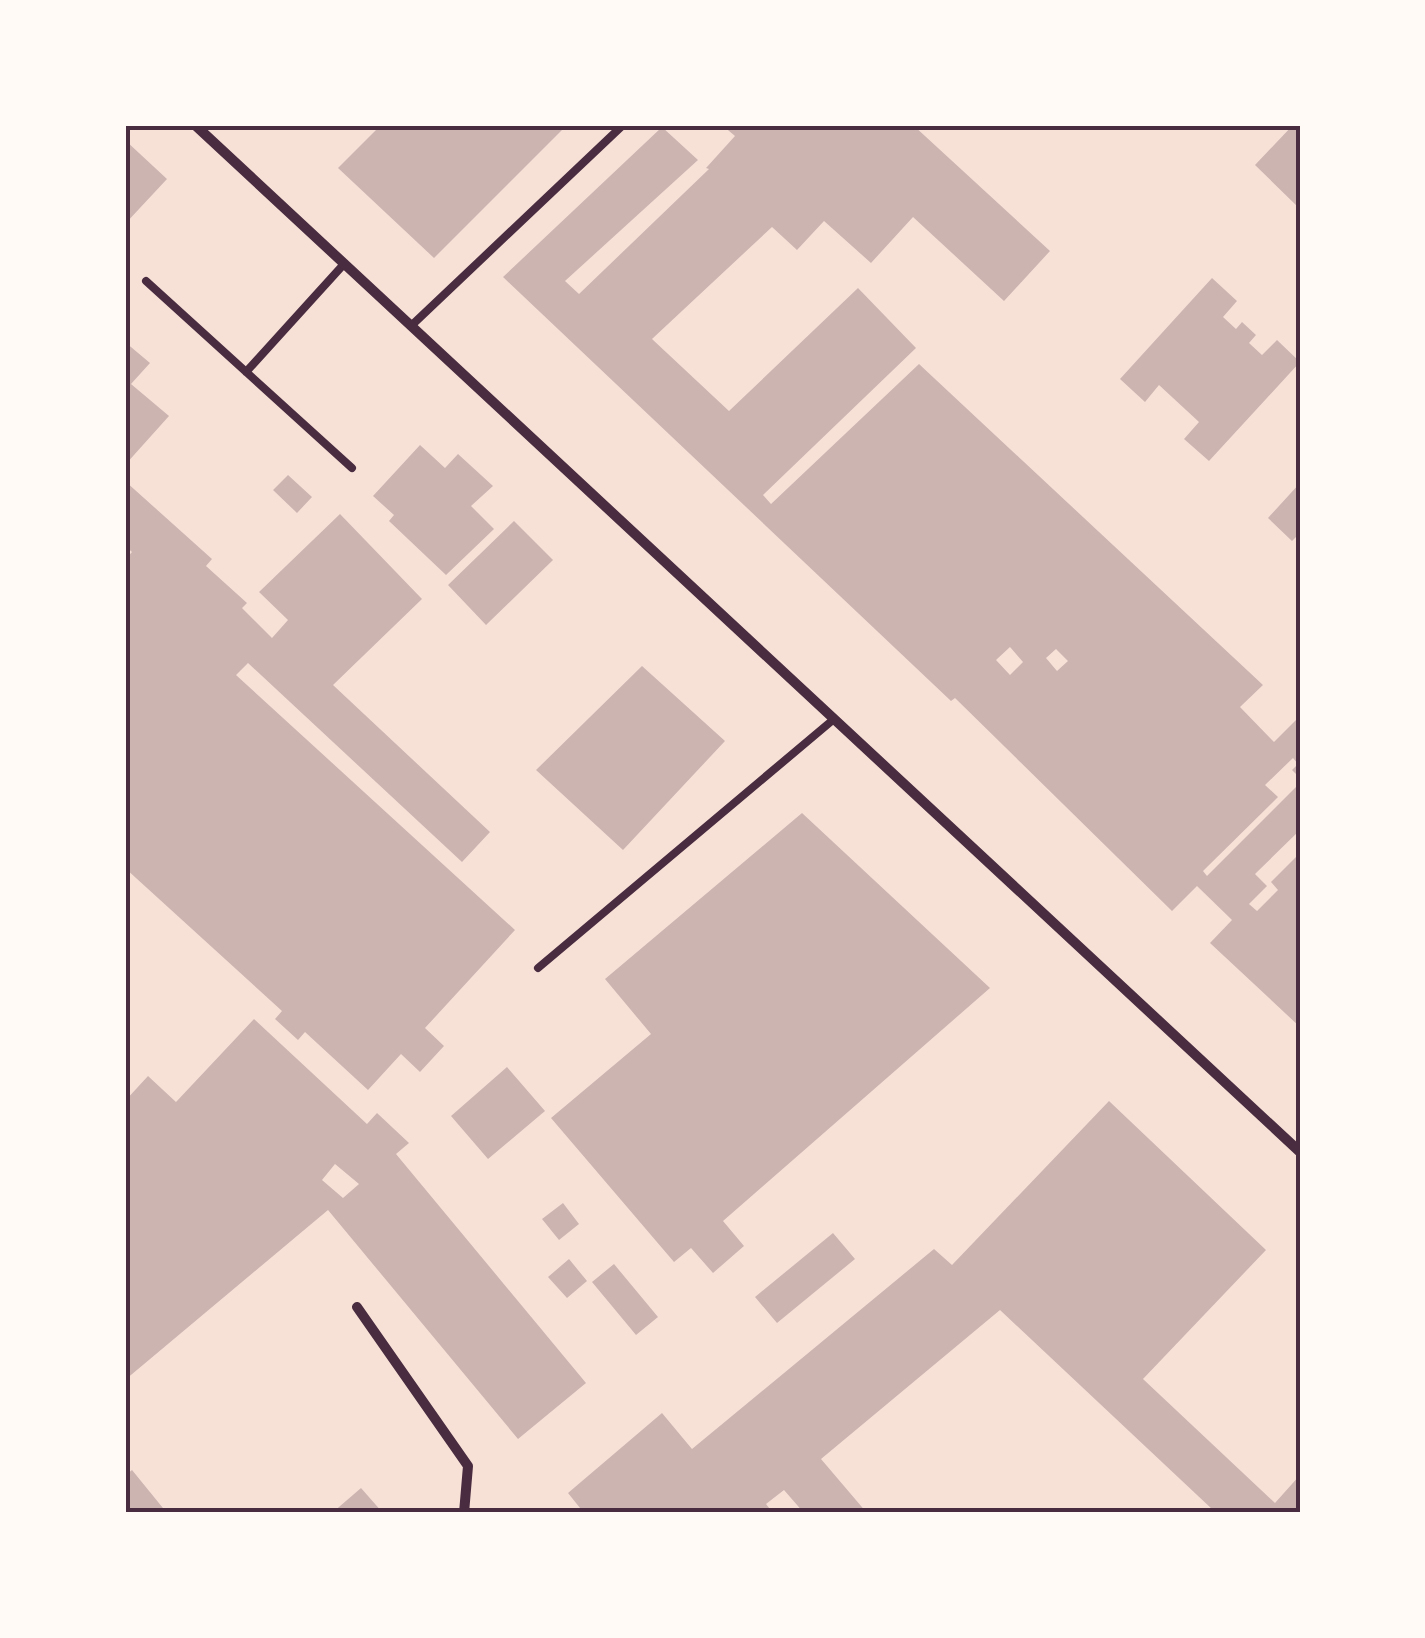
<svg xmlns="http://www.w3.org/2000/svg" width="1425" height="1638" viewBox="0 0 1425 1638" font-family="Barlow,sans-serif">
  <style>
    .building { fill: #ccb4b1; fill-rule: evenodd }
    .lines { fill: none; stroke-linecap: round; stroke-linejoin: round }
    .service { stroke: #4a2c40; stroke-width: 8 }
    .minor { stroke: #4a2c40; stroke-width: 10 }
    .neatline { fill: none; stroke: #4a2c40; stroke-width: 4 }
  </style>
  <rect width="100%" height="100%" fill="#f7e1d7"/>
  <path class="building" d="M 381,125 L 567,125 L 434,258 L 338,168 Z
    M 722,125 L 913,125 L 1050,251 L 1004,301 L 913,217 L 871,263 L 824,221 L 797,250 L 772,227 L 652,339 L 729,411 L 858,288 L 916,348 L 763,495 L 771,504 L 919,364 L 1263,685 L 1240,707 L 1274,742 L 1300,716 L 1300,778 L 1292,770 L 1298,764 L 1293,758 L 1265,785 L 1278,797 L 1203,871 L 1207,876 L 1300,783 L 1300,830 L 1255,874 L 1267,886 L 1249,904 L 1257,911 L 1278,890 L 1271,882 L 1300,853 L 1300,1027 L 1210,943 L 1232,920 L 1197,886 L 1172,911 L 955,698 L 951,701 L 503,277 L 662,127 L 698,160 L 565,281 L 579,294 L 709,169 L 706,168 L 735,136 ZM 1010,647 L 1023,662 L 1010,675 L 996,660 ZM 1056,649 L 1068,661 L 1057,671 L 1046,658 Z
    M 1293,125 L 1300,125 L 1300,209 L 1255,165 Z
    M 125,140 L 167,179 L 125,224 Z
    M 1212,278 L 1237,301 L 1223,317 L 1236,329 L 1242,322 L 1256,335 L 1249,343 L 1262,355 L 1277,340 L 1300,362 L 1209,461 L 1184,439 L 1199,422 L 1159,385 L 1145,402 L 1120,379 Z
    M 125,342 L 150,363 L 131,384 L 169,416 L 125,465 Z
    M 420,445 L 445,468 L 458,454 L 493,486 L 471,506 L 494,529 L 446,575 L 389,521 L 394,515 L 373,496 Z
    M 288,475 L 312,497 L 297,513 L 273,490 Z
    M 125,481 L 212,559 L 206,566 L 247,603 L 242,608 L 272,638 L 288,620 L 259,592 L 340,514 L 422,599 L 333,685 L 490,832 L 462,862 L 248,663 L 236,675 L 515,930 L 425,1028 L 444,1046 L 420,1072 L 401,1054 L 368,1090 L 305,1032 L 298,1040 L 275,1019 L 282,1011 L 125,868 L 125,560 L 132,552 L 125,546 Z
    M 1300,483 L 1300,533 L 1292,541 L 1268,518 Z
    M 514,521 L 553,560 L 486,625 L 448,585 Z
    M 642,666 L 725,741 L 623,850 L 536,770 Z
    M 802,813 L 990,988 L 723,1221 L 744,1246 L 713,1273 L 691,1248 L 674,1262 L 551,1118 L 651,1034 L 605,979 Z
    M 254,1019 L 367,1124 L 377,1113 L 409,1143 L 396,1154 L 586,1383 L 518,1439 L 328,1210 L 125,1380 L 125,1101 L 148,1076 L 176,1102 ZM 335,1164 L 359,1184 L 343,1198 L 322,1180 Z
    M 507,1067 L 545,1111 L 488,1159 L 451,1116 Z
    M 1109,1101 L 1266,1250 L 1143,1379 L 1275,1503 L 1300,1475 L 1300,1513 L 1209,1513 L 1213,1510 L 1000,1310 L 821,1459 L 867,1513 L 804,1513 L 784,1490 L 766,1504 L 773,1513 L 584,1513 L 568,1493 L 662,1413 L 692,1449 L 934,1249 L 952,1265 Z
    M 563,1203 L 579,1224 L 559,1240 L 542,1219 Z
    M 833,1233 L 855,1259 L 777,1323 L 755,1297 Z
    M 569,1259 L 587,1281 L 567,1298 L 548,1277 Z
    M 614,1264 L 658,1317 L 636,1335 L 592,1282 Z
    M 132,1470 L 167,1513 L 125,1513 L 125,1476 Z
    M 361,1488 L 383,1513 L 332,1513 Z"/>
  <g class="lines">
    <path class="service" d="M 146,281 L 352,468
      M 412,325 L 623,125
      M 246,372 L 344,264
      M 538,968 L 834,719"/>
    <path class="minor" d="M 195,125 L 1300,1152
      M 357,1307 L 468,1466 L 464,1513"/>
  </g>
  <rect width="1425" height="1638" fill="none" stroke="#fffaf5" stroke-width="255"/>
  <rect x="128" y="128" width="1170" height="1382" class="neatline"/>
</svg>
